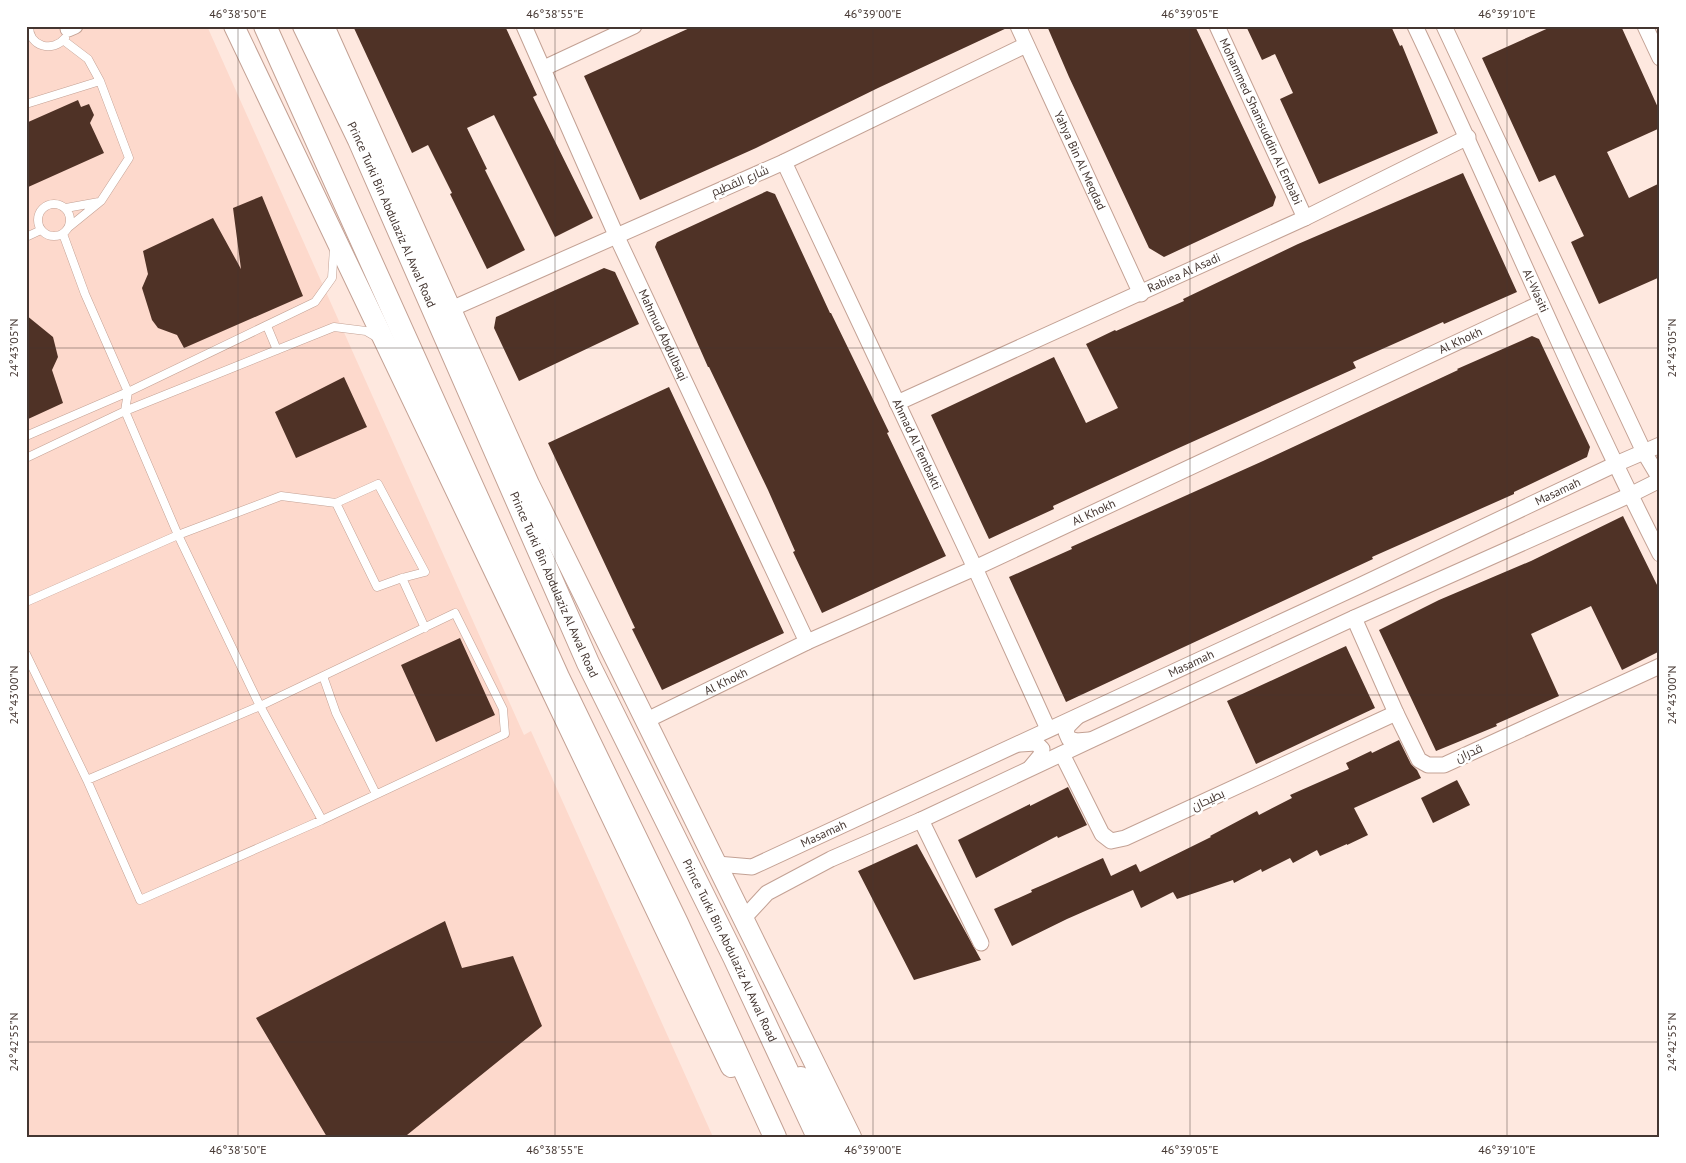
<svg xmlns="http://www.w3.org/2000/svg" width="1686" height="1163" viewBox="0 0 1686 1163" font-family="'PT Sans',Cairo,sans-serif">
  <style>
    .built { fill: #fdd9cc }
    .building { fill: #4f3226 }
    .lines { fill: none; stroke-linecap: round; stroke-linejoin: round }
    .lane-casing { stroke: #c3a194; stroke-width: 9 }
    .street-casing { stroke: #c3a194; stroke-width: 17 }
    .secondary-casing { stroke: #c3a194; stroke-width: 22 }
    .primary-casing { stroke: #c3a194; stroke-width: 24 }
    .lane { stroke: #fff; stroke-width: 8 }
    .street { stroke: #fff; stroke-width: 15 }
    .secondary { stroke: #fff; stroke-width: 20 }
    .primary { stroke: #fff; stroke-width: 22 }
    .ticks { fill: none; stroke: #443631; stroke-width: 1; stroke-opacity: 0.45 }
    .labels { text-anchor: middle; stroke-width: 5; stroke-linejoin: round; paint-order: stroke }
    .street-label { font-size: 12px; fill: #443631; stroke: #fff }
    .neatline { fill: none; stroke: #443631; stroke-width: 2 }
    .ticks-label { font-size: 12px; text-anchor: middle; fill: #443631 }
  </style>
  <rect width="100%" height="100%" fill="#fee8df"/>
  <path class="built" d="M 26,26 L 207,26 L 524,735 L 531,731 L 713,1137 L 26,1137 Z"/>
  <path class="building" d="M 353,26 L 505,26 L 537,95 L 533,97 L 593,218 L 555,237 L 494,115 L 467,128 L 487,169 L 485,170 L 525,250 L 487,269 L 450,194 L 452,193 L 428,145 L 412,153 Z
    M 694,26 L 1009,26 L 1009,27 L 878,88 L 756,148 L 640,200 L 584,76 Z
    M 1047,26 L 1195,26 L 1276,197 L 1273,206 L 1164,257 L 1149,248 L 1069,77 Z
    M 1246,26 L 1391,26 L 1400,46 L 1402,45 L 1438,133 L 1319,184 L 1280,99 L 1293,93 L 1275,54 L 1262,60 Z
    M 1553,26 L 1621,26 L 1660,112 L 1660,128 L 1607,152 L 1629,198 L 1660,183 L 1660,277 L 1599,304 L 1571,242 L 1584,236 L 1555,175 L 1539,182 L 1482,58 Z
    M 78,100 L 81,107 L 89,104 L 94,115 L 90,123 L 104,153 L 26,188 L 26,123 Z
    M 1463,173 L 1517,292 L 1444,324 L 1443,322 L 1353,362 L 1356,368 L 1172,451 L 1053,506 L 1054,509 L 989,539 L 931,415 L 1054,357 L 1086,423 L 1118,408 L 1086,344 L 1115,330 L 1116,331 L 1184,301 L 1183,299 L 1298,244 Z
    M 767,191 L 775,194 L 830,313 L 831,313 L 889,432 L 887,433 L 946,556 L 822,613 L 793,552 L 795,551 L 768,490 L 709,367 L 708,367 L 655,247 L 657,242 Z
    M 262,196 L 303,296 L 184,348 L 177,335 L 158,328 L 152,320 L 142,288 L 148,274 L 143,251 L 213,218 L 241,269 L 233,208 Z
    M 604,268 L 615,272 L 639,324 L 519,381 L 494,328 L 496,317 Z
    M 26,315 L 53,337 L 58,357 L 52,370 L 63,403 L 26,420 Z
    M 1532,336 L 1539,339 L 1590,447 L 1587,457 L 1514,492 L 1514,494 L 1372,557 L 1373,559 L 1066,702 L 1009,577 L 1072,549 L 1071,547 L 1263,461 L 1458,370 L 1457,369 Z
    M 344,377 L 367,427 L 296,458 L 275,412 Z
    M 669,387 L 784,633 L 662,690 L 632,629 L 635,628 L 548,443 Z
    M 1623,516 L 1660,591 L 1660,651 L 1622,670 L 1591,606 L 1531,634 L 1559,696 L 1496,724 L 1497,726 L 1436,751 L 1379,630 L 1439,600 L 1531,561 Z
    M 460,638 L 495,715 L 436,742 L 401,665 Z
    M 1346,646 L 1375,708 L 1256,764 L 1227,701 Z
    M 1399,740 L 1411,764 L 1417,770 L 1421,778 L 1354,808 L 1368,835 L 1347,845 L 1347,844 L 1320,856 L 1317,850 L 1293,863 L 1290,858 L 1262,872 L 1261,869 L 1234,883 L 1233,880 L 1177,899 L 1173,892 L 1141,908 L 1133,890 L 1067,919 L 1012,946 L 994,909 L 1032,892 L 1031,890 L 1045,884 L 1103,858 L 1111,876 L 1136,864 L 1140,872 L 1211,837 L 1210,836 L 1257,811 L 1259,815 L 1292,798 L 1290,795 L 1349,769 L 1346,763 L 1371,751 L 1372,753 Z
    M 1457,780 L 1470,805 L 1433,823 L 1421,798 Z
    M 1068,787 L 1087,825 L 1058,838 L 1057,836 L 976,878 L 958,840 L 1030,804 L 1030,806 Z
    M 917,844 L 981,960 L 914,980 L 858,871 Z
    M 445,921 L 462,968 L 513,956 L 542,1026 L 407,1135 L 393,1137 L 327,1137 L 256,1018 Z"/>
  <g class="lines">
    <g class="lane-casing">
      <path id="lane" d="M 29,26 C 29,47 53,53 65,38
        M 63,40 L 88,59 L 100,81 L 129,158 L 101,201 L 69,227
        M 26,104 L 100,81
        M38 220a16 16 0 1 1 32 0a16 16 0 1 1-32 0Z
        M 66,208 L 99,202
        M 63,234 L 85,294 L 128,392 L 125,411 L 178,535 L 260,706 L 322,820
        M 26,237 L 41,230
        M 267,326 L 277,350
        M 26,436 L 128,392 L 315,302 L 332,278 L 334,248
        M 26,458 L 125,411 L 334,327 L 366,331 L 378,338
        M 402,578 L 425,628
        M 26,602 L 178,535 L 281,496 L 336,503 L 378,484 L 425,572 L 402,578 L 377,587 L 336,503
        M 26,654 L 87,780 L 140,900 L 322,820 L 505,734 L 503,709 L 455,613 L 260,706 L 87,780
        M 323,676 L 336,713 L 376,794"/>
    </g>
    <g class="street-casing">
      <g id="street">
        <path id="s1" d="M 524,26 L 616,235 L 807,642"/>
        <path id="s2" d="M 1018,26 L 1141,294"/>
        <path id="s3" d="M 1217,26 L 1305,218"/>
        <path id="s4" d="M 1415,26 C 1498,201 1572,381 1660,554"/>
        <path d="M 1444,26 L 1644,452 L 1660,479"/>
        <path d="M 1645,26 L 1660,58"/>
        <path d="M 68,29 L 75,26"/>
        <path d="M 544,68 L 634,26"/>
        <path id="s5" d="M 784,162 L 975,568 L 1048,729"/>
        <path d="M 451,309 L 784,162 L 1026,45"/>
        <path id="s6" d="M 897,403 L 1305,218 L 1468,137"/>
        <path d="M 1354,618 L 1396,713 L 1419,760 L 1428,765 L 1444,765 L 1660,666"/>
        <path d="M 1077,717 L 1068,726 L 1066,732 L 1069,739 L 1077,741 L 1089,740"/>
        <path id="s7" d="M 645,721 L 807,642 L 975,568 L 1541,303"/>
        <path d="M 1020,744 L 1036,743 L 1042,749 L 1041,755 L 1031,767"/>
        <path d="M 1062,754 L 1102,834 L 1111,841 L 1125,838 L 1396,713"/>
        <path d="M 921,820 L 981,943"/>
        <path id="s8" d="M 717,864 L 752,867 L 1359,586 L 1616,464 L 1660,445"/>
        <path d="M 743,919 L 767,893 L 831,859 L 921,820 L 1091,740 L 1354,618 L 1630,495 L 1660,480"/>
      </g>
    </g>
    <g class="secondary-casing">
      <path id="secondary" d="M 234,26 L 731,1067
        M 324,26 L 529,484 L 529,496
        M 529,484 L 851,1137
        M 801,1077 L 833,1137"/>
    </g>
    <g class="primary-casing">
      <g id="primary">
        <path d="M 265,26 L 558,677 L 677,923 L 775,1137"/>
        <path id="s9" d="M 304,26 L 359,140 L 588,663 L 734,957 L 818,1137"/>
      </g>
    </g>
    <use href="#lane" class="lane"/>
    <use href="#street" class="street"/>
    <use href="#secondary" class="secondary"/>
    <use href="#primary" class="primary"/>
  </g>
  <path class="ticks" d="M 238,26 L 238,1137M 555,26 L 555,1137M 873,26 L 873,1137M 1190,26 L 1190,1137M 1507,26 L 1507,1137M 26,348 L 1660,348M 26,695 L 1660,695M 26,1042 L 1660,1042"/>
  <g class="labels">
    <g class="street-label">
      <text dy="4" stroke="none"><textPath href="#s3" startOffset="105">Mohammed Shamsuddin Al Embabi</textPath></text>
      <text dy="4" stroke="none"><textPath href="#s2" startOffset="148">Yahya Bin Al Meqdad</textPath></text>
      <text transform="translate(740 181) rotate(-23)" y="4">شارع القطيم</text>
      <text dy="4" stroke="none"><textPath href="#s9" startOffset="208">Prince Turki Bin Abdulaziz Al Awal Road</textPath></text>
      <text dy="4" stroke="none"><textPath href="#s6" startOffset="315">Rabiea Al Asadi</textPath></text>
      <text dy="4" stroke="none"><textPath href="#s4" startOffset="291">Al-Wasiti</textPath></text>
      <text dy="4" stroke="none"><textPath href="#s1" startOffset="339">Mahmud Abdulbaqi</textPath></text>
      <text dy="4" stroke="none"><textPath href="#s7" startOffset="900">Al Khokh</textPath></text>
      <text dy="4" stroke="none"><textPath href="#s5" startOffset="312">Ahmad Al Tembakti</textPath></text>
      <text dy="4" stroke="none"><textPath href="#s8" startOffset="924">Masamah</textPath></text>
      <text dy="4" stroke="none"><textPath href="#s7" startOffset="495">Al Khokh</textPath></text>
      <text dy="4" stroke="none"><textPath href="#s9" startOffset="612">Prince Turki Bin Abdulaziz Al Awal Road</textPath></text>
      <text dy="4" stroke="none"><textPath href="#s8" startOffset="519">Masamah</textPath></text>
      <text dy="4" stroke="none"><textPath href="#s7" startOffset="90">Al Khokh</textPath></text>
      <text transform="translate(1469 753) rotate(-24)" y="4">قدران</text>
      <text transform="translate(1208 800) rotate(-25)" y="4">بطيحان</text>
      <text dy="4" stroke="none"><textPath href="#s8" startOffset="114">Masamah</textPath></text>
      <text dy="4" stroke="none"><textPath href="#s9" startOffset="1018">Prince Turki Bin Abdulaziz Al Awal Road</textPath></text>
    </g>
  </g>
  <rect width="1686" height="1163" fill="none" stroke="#ffffff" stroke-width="55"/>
  <rect x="28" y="28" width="1630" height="1108" class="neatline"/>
  <g class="ticks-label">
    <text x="238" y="18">46°38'50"E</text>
    <text x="555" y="18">46°38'55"E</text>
    <text x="873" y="18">46°39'00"E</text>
    <text x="1190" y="18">46°39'05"E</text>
    <text x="1507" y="18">46°39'10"E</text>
    <text transform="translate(14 348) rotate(-90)" y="4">24°43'05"N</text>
    <text transform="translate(1672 348) rotate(-90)" y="4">24°43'05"N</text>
    <text transform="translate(14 695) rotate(-90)" y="4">24°43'00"N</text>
    <text transform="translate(1672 695) rotate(-90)" y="4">24°43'00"N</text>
    <text transform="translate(14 1042) rotate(-90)" y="4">24°42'55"N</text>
    <text transform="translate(1672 1042) rotate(-90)" y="4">24°42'55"N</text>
    <text x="238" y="1154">46°38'50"E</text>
    <text x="555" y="1154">46°38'55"E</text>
    <text x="873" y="1154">46°39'00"E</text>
    <text x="1190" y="1154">46°39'05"E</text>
    <text x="1507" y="1154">46°39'10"E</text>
  </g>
</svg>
